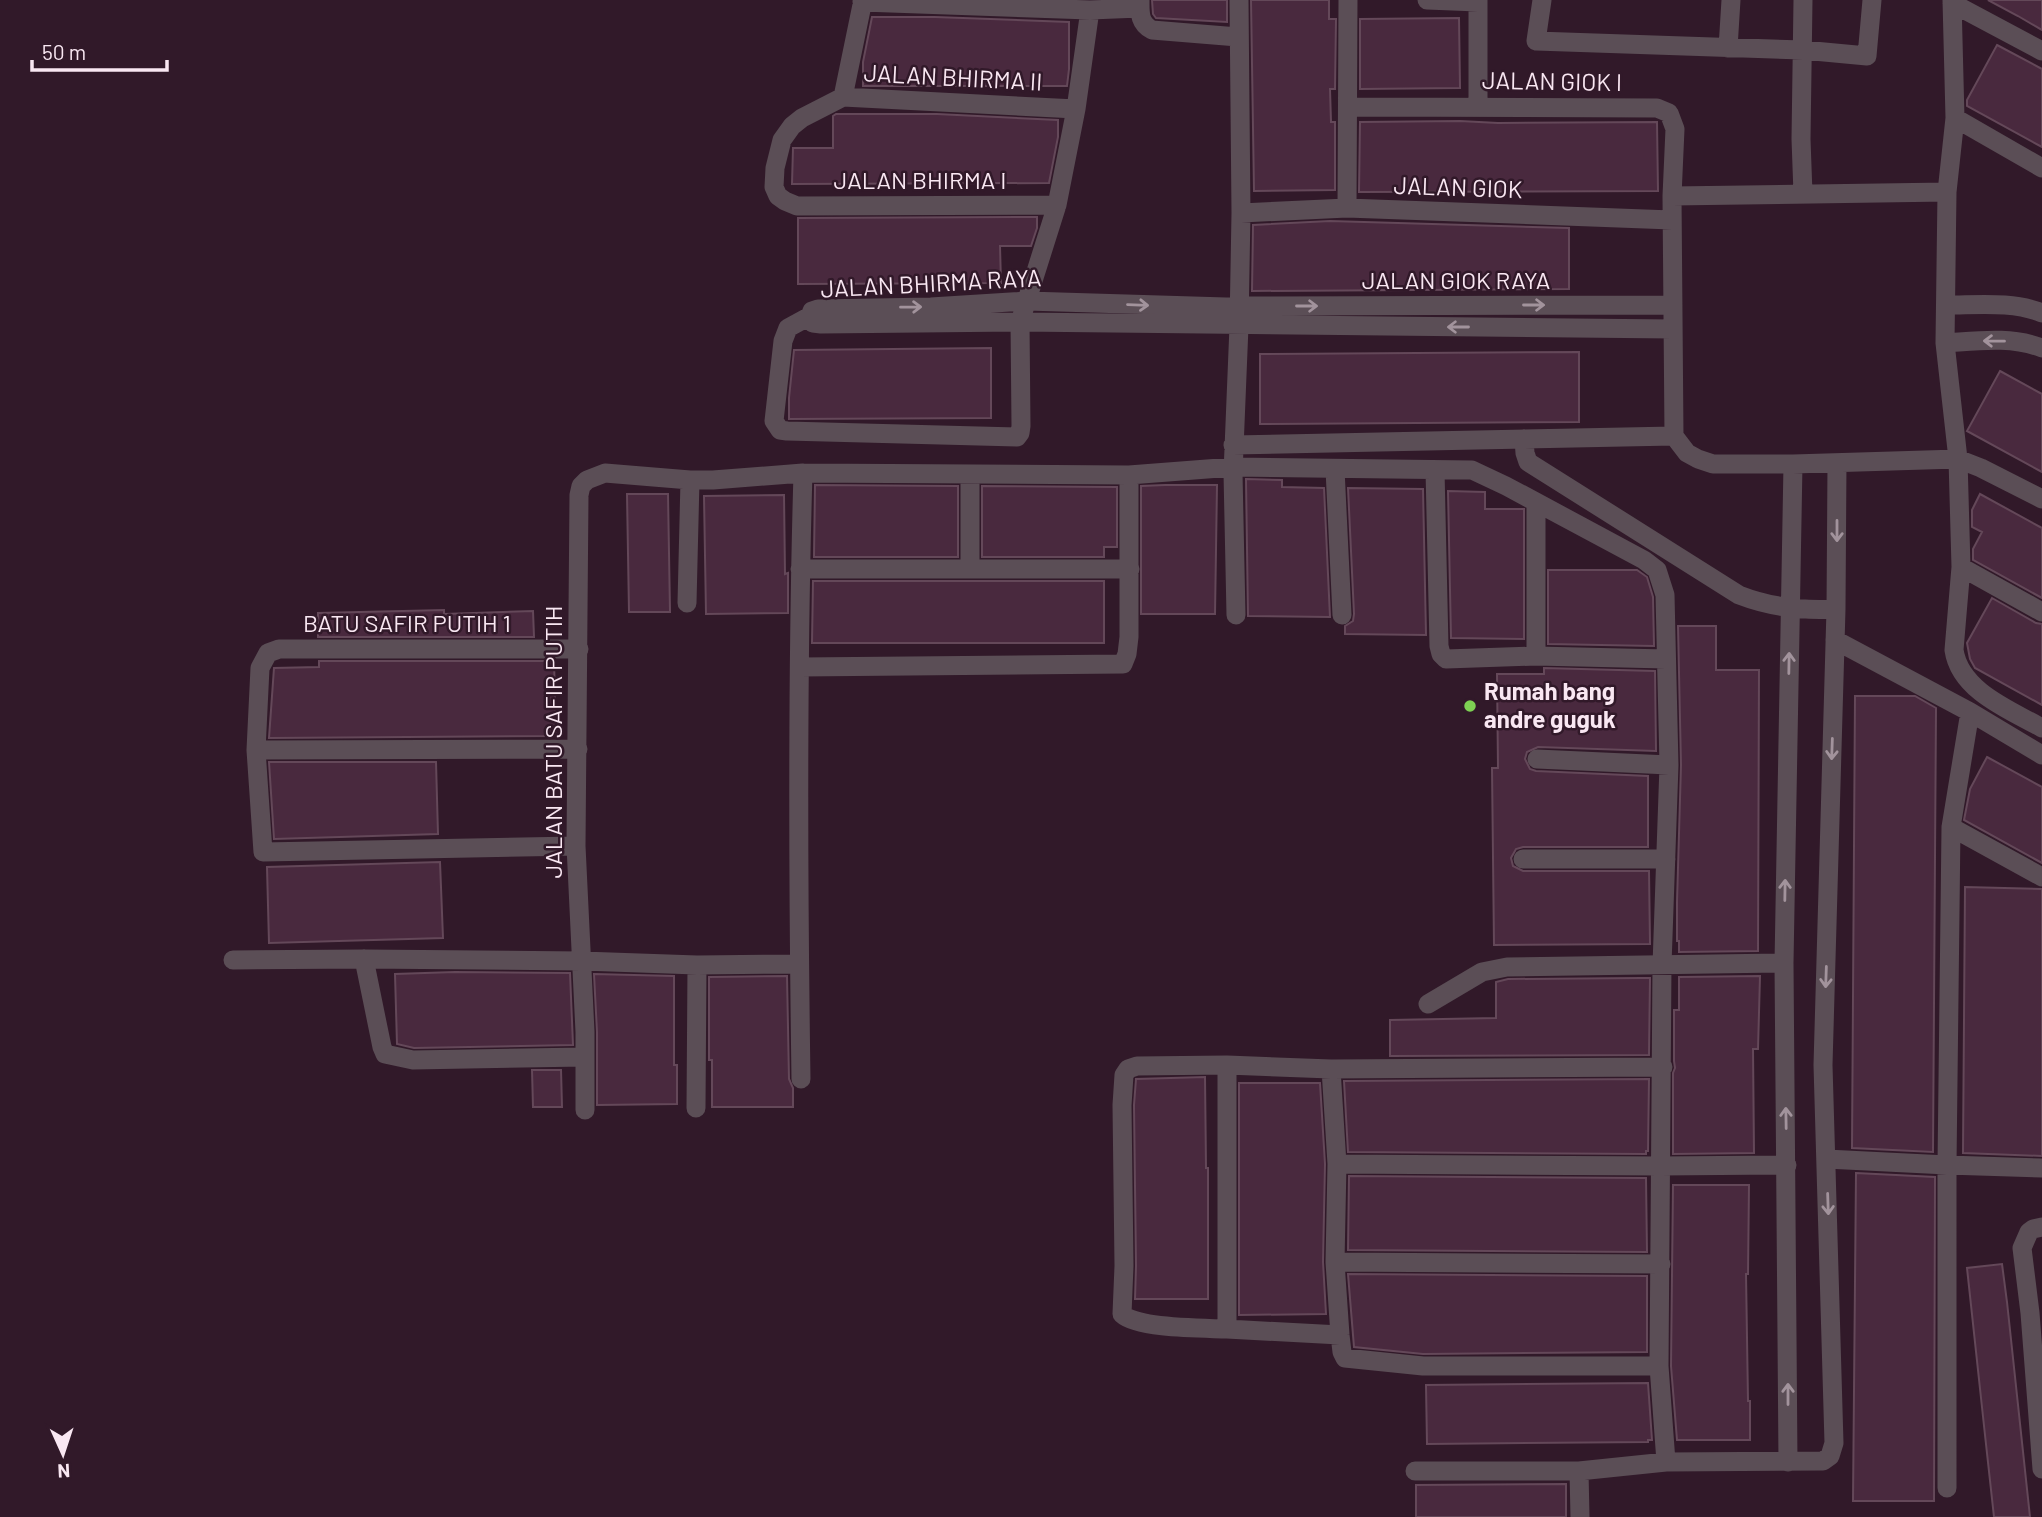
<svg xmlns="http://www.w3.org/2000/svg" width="2042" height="1517" viewBox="0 0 2042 1517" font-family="Barlow,sans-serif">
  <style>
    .building { fill: #49293e; stroke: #644859; stroke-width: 2 }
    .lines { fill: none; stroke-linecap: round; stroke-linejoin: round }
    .minor { stroke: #5b4e56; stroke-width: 19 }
    .oneway { stroke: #a2939c }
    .poi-dot { fill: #7ed153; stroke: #311929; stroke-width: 2.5 }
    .labels { text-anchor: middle; stroke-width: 5; stroke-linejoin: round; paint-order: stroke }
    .street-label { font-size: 24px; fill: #f9e7f2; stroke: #311929 }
    .poi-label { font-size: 24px; font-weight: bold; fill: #f9e7f2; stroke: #311929; text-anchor: start }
  </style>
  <rect width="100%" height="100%" fill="#311929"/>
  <path class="building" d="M 1152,0 L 1227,0 L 1227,22 L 1156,18 L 1153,14 Z
    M 1251,0 L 1329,0 L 1329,19 L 1336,19 L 1335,89 L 1330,89 L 1331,122 L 1335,122 L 1335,190 L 1254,191 Z
    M 1988,0 L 2042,0 L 2042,30 L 2018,16 Z
    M 872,17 L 935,17 L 1069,22 L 1069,69 L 1067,86 L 863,86 L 863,62 Z
    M 1459,18 L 1460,88 L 1360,89 L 1360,19 Z
    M 1997,45 L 2042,69 L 2042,147 L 1967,106 L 1967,100 Z
    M 836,114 L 937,114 L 1058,120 L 1058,137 L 1049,183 L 792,184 L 793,148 L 833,148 L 833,116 Z
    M 1460,121 L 1498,123 L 1657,122 L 1658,191 L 1359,192 L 1360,122 Z
    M 1037,217 L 1037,228 L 1031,246 L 1000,246 L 1001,283 L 798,284 L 798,218 Z
    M 1330,221 L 1569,228 L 1569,289 L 1252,291 L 1253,225 Z
    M 991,348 L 991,418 L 789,419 L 789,398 L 794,350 Z
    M 1579,352 L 1579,422 L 1260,424 L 1260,354 Z
    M 2000,371 L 2042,394 L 2042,472 L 1967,431 Z
    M 1246,479 L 1282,480 L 1282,487 L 1324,488 L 1330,617 L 1248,616 Z
    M 815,485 L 958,486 L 958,557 L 814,557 Z
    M 1165,485 L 1217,485 L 1215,614 L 1141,614 L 1141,486 Z
    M 982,486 L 1117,487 L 1117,547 L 1104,547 L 1104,557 L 982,557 Z
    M 1348,488 L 1423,489 L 1426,635 L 1345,634 L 1345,626 L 1353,621 L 1354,614 Z
    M 1448,491 L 1485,492 L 1485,509 L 1524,509 L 1524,639 L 1451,638 Z
    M 627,494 L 668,494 L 670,612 L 629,612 Z
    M 1980,494 L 2042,528 L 2042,598 L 1973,560 L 1973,549 L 1982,532 L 1972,527 L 1972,510 Z
    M 784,495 L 785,574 L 788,573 L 788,613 L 706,614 L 704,496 Z
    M 1548,570 L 1637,570 L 1647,577 L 1653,597 L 1654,646 L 1548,644 Z
    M 813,581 L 1104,581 L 1104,643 L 812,643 Z
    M 1992,598 L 2036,623 L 2042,624 L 2042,705 L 1975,668 L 1970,659 L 1967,643 Z
    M 444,610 L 444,614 L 533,611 L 534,637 L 318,637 L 318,613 Z
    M 1678,626 L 1716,626 L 1716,670 L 1759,670 L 1758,951 L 1679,952 L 1679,941 L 1677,941 L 1677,902 L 1681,765 Z
    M 319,661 L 554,661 L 556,736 L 269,738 L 274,668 L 319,667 Z
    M 1544,668 L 1655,671 L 1656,751 L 1538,747 L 1527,752 L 1525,759 L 1530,769 L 1536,771 L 1648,776 L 1648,847 L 1523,847 L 1516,849 L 1511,858 L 1513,866 L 1523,871 L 1649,871 L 1650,944 L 1494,945 L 1492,768 L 1498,768 L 1497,674 L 1544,674 Z
    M 1855,696 L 1915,696 L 1936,708 L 1933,1152 L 1852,1148 Z
    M 1987,757 L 2042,787 L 2042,863 L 1964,820 L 1970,789 Z
    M 269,762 L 436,762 L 438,834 L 274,839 Z
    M 440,862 L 443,938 L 269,943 L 267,867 Z
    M 1965,887 L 2042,889 L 2042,1156 L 1963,1153 Z
    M 455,972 L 570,973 L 573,1045 L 414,1048 L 397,1044 L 395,974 Z
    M 594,974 L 674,976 L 674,1065 L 677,1065 L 677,1104 L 597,1105 L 597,1032 Z
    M 787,976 L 789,1079 L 793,1088 L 793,1107 L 712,1107 L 712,1060 L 709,1060 L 709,977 Z
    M 1760,976 L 1758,1049 L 1753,1049 L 1754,1153 L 1673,1154 L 1673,1073 L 1675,1068 L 1674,1061 L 1674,1010 L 1679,1010 L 1679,977 Z
    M 1641,978 L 1650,978 L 1649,1055 L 1390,1056 L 1390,1020 L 1496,1018 L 1496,982 L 1508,979 Z
    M 532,1070 L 561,1070 L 562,1107 L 533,1107 Z
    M 1205,1077 L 1206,1168 L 1208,1168 L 1208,1299 L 1135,1299 L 1136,1266 L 1134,1105 L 1136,1079 Z
    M 1649,1079 L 1648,1151 L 1646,1151 L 1646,1154 L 1348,1152 L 1344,1081 Z
    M 1239,1083 L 1320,1083 L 1325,1164 L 1323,1262 L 1326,1314 L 1239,1315 Z
    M 1856,1173 L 1935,1177 L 1934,1501 L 1853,1501 Z
    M 1349,1176 L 1646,1178 L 1647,1252 L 1348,1250 Z
    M 1673,1185 L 1749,1185 L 1748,1274 L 1746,1274 L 1748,1401 L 1750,1401 L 1750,1440 L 1677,1440 L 1671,1366 Z
    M 2002,1264 L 2007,1302 L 2030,1517 L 1994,1517 L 1985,1435 L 1967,1268 Z
    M 1348,1274 L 1647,1276 L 1647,1352 L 1423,1354 L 1354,1347 Z
    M 1648,1383 L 1652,1440 L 1648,1440 L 1648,1442 L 1427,1444 L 1426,1385 Z
    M 1566,1484 L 1566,1517 L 1416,1517 L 1416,1485 Z"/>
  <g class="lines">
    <path class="minor" d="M 1140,0 C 1140,13 1139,23 1152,30 L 1238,37
      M 1427,0 L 1478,2
      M 1478,0 L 1478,106
      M 1542,0 L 1536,41 L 1803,50 L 1867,56 L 1872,0
      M 1952,0 L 1955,118 L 1947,192 L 1945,343 L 1958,459 L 1961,567 L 1954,650 C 1960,691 2010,710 2042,728
      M 862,2 L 1090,10 L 1140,8
      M 1952,3 L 2042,51
      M 1728,48 L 1731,0
      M 843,97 L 863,0
      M 1348,107 L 1657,108 L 1669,113 L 1675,129 L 1672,196 L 1674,436 L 1687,453 L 1698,459 L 1713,464 L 1793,464 L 1958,459 L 1981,468 L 2042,499
      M 1955,118 L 2042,168
      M 1803,194 L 1801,139 L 1803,0
      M 1672,196 L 1947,192
      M 1057,205 L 797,206 L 785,201 L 778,196 L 774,187 L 775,168 L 782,140 L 792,126 L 802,118 L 843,97 L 1076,109
      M 1347,208 L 1348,0
      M 1241,213 L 1347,208 L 1672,220
      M 1673,305 L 1238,306 L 1226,307 L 1027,301 L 931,307 L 818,309 L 812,311 L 810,316 L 813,323 L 821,324 L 1020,322 L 1673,329
      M 1947,305 C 1977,305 2014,301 2042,313
      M 810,316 L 788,328 L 783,341 L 774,421 L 780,430 L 787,431 L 1017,437 L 1020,433 L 1021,426 L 1020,322 L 1057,205 L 1076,109 L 1090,10
      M 1945,343 C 1977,341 2011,336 2042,348
      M 1524,439 L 1525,453 L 1528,462 L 1739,595 C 1770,607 1803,611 1836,609
      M 1233,445 L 1674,436
      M 1335,469 L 1342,615
      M 1435,470 L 1439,646 L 1441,654 L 1446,659 L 1536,656 L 1666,659
      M 1536,502 L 1536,656
      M 1961,567 L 2042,612
      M 800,569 L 1130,569
      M 970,569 L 970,474
      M 687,603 L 690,480
      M 1236,615 L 1233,473 L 1239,326 L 1241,213 L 1239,0
      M 1835,640 L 1970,712 L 1951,827 L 1947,1165 L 1947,1488
      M 800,667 L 1123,664 L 1127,654 L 1129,637 L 1129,475
      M 1970,712 L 2042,755
      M 256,750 L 578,749
      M 1537,759 L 1669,765
      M 1951,827 L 2042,877
      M 576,846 L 263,852 L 256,750 L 260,668 L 268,653 L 279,649 L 579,649
      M 1523,859 L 1666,859
      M 364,959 L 382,1047 L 385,1054 L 413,1060 L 584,1057
      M 233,960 L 364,959 L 582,961 L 697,965 L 799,964
      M 1428,1004 L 1482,972 L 1507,967 L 1784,963
      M 1227,1065 L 1227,1329 L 1340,1335
      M 1331,1069 L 1337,1164 L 1335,1262 L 1340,1335 L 1342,1352 L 1345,1358 L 1423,1366 L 1659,1366
      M 801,1079 C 798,877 797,675 803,473
      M 696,1108 L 697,965
      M 585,1110 L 585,1032 L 576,846 L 579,495 L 581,486 L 587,480 L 605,473 L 690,480 L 713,480 L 803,473 L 1129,475 L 1233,467 L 1472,470 L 1506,486 L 1644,560 L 1657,570 L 1665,595 L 1669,765 L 1662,965 L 1659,1366 L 1666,1462
      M 1826,1159 L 1947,1165 L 2042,1168
      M 1337,1164 L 1660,1166 L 1787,1165
      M 2042,1227 L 2033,1229 L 2029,1232 L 2022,1248 L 2030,1313 L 2042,1469
      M 1335,1262 L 1661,1264
      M 1227,1329 C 1203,1328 1138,1329 1122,1314 L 1124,1266 L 1122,1105 L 1124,1075 L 1128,1069 L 1137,1066 L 1227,1065 L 1331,1069 L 1663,1067
      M 1788,1462 L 1784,963 L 1793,464
      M 1415,1471 L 1579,1471 L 1666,1462 L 1823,1461 L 1830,1456 L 1834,1443 L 1823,1065 L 1836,609 L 1837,463
      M 1579,1471 L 1580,1517"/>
  </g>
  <defs><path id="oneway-shaft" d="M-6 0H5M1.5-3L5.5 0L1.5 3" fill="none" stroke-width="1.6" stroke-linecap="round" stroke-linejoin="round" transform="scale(1.75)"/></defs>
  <g class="oneway">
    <use href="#oneway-shaft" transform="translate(1138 305) rotate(2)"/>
    <use href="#oneway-shaft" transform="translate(1534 305)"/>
    <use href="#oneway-shaft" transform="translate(1307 306)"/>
    <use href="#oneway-shaft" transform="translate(911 307) rotate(-1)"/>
    <use href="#oneway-shaft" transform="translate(1458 327) rotate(-180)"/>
    <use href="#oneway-shaft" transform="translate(1994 341) rotate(-179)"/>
    <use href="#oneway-shaft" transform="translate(1837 531) rotate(90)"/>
    <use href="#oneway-shaft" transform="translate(1789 663) rotate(-89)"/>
    <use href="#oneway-shaft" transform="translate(1832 749) rotate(92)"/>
    <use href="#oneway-shaft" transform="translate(1785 890) rotate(-89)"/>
    <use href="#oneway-shaft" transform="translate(1826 977) rotate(92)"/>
    <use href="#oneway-shaft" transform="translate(1786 1118) rotate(-91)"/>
    <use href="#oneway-shaft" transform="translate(1828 1204) rotate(88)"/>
    <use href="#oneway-shaft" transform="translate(1788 1394) rotate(-90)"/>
  </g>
  <circle class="poi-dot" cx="1470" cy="706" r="7"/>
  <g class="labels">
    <g class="street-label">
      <text transform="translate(953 78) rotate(3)" y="8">JALAN BHIRMA II</text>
      <text transform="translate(1552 82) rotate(1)" y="8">JALAN GIOK I</text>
      <text x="920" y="189">JALAN BHIRMA I</text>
      <text transform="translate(1458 188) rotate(2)" y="8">JALAN GIOK</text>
      <text x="1456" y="289">JALAN GIOK RAYA</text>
      <text transform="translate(931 284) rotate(-3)" y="8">JALAN BHIRMA RAYA</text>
      <text x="407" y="632">BATU SAFIR PUTIH 1</text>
      <text transform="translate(554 742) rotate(-90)" y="8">JALAN BATU SAFIR PUTIH</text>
    </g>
    <g class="poi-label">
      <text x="1484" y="700">Rumah bang<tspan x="1484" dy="28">andre guguk</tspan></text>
    </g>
  </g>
  <g transform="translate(63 1454) rotate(177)" stroke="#311929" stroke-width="5" paint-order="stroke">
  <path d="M0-5L12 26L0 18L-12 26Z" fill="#f9e7f2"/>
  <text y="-10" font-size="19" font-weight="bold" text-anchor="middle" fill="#f9e7f2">N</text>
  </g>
  <path d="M32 60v10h135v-10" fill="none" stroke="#f9e7f2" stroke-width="3.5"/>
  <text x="42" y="60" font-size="21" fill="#f9e7f2" stroke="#311929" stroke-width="5" paint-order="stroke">50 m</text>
</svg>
